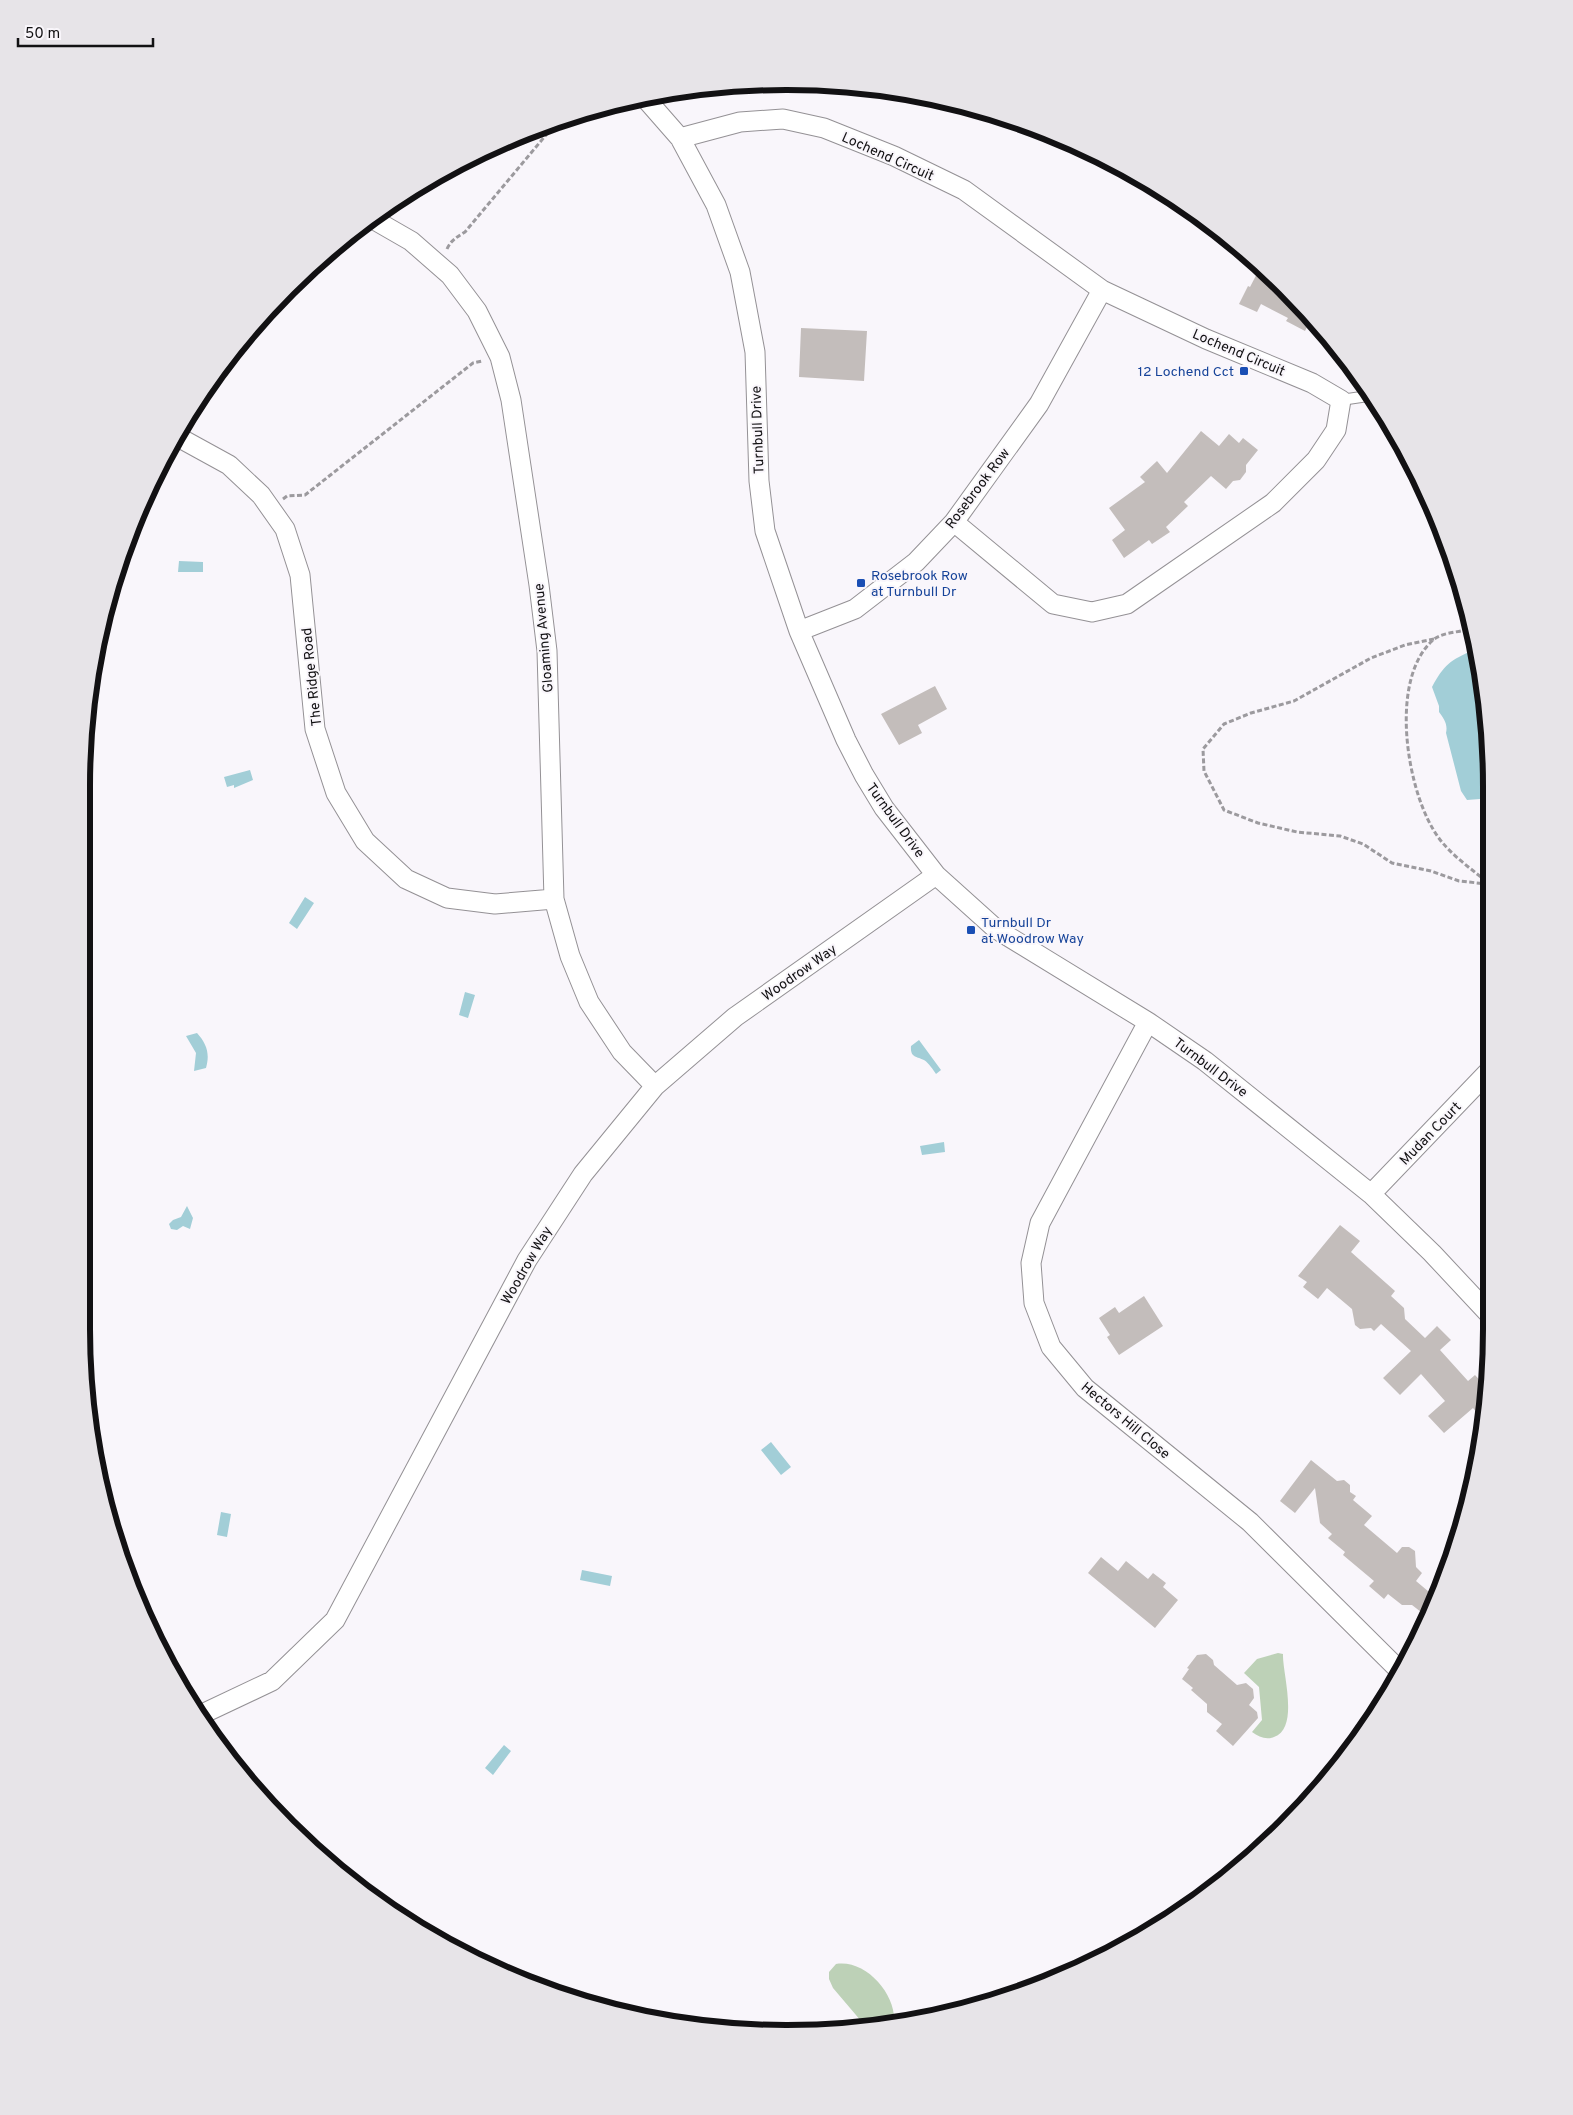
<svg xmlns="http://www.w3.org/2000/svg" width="1573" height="2115" viewBox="0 0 1573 2115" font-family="Overpass,sans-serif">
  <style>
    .green { fill: #bdd1b7 }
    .water { fill: #a2ced7 }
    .building { fill: #c3bdbb }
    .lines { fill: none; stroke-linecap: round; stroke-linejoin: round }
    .lane-casing { stroke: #949195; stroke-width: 12 }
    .street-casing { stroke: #949195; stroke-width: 21 }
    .path { stroke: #9c9a9e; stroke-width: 3; stroke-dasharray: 5 2.5; stroke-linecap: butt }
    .lane { stroke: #fff; stroke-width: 10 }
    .street { stroke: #fff; stroke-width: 19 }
    .transit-dot { fill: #1a4fb4; stroke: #f9f6fb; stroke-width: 2 }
    .labels { text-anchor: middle; stroke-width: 4; stroke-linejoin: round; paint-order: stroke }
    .street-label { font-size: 14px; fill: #121113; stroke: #f9f6fb }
    .transit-label { font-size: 14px; fill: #164399; stroke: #f9f6fb; text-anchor: start }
    .rim { fill: none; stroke: #121113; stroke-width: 6 }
  </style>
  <rect width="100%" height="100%" fill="#f9f6fb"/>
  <path class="green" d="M 1278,1653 L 1283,1654 C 1282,1672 1300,1728 1274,1737 C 1266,1740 1259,1737 1252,1732 L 1262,1720 L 1259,1687 L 1244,1673 L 1257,1659 Z
    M 836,1964 C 866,1959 897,1995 894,2023 L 878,2028 L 867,2028 L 833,1988 L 829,1979 L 829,1972 Z"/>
  <path class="water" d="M 179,561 L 203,562 L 203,572 L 178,572 Z
    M 1474,650 L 1486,694 L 1486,806 L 1480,799 L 1467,800 L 1461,791 L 1446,733 C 1448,724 1444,719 1439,712 L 1439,706 L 1432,687 C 1444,665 1450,660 1474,650 Z
    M 250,770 L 253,780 L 234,788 L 234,785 L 227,787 L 224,777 Z
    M 305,897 L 314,903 L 297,929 L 289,923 Z
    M 465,992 L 475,995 L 468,1018 L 459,1015 Z
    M 197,1033 C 207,1044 210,1054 206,1068 L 194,1071 L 196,1053 L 186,1036 Z
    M 919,1040 L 941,1070 L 936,1074 C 933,1070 929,1063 924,1060 C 917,1056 910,1058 911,1046 Z
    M 944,1142 L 945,1152 L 922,1155 L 920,1146 Z
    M 187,1206 L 193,1218 L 190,1229 L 183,1226 L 177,1230 L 171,1229 L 169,1224 L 173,1220 L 181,1217 Z
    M 771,1442 L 791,1467 L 781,1475 L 761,1450 Z
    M 221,1512 L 231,1514 L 227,1537 L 217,1535 Z
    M 582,1570 L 612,1576 L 610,1586 L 580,1580 Z
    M 504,1745 L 511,1751 L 493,1775 L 485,1768 Z"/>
  <path class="building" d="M 1261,266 L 1324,334 L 1323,335 L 1307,327 L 1305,331 L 1286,321 L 1288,318 L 1261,304 L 1257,312 L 1239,304 L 1248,286 L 1250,287 Z
    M 801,328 L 867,331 L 864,381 L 799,377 Z
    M 1201,431 L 1219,446 L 1229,434 L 1239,443 L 1243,438 L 1258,450 L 1246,465 L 1246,472 L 1240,480 L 1233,481 L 1226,489 L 1211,476 L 1184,502 L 1188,506 L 1166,527 L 1170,532 L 1152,544 L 1149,540 L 1124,558 L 1112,540 L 1125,530 L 1109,508 L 1145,482 L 1140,477 L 1157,461 L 1167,473 Z
    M 935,686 L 947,709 L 918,725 L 922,733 L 899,745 L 881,714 Z
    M 1340,1225 L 1360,1241 L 1351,1252 L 1395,1291 L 1391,1296 L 1404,1308 L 1405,1319 L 1425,1338 L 1437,1326 L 1451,1340 L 1440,1350 L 1468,1381 L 1475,1375 L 1485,1386 L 1481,1389 L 1487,1396 L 1483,1420 L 1473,1408 L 1444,1433 L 1428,1416 L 1445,1401 L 1421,1374 L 1400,1395 L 1383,1378 L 1411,1351 L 1381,1324 L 1374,1331 L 1371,1328 L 1360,1329 L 1355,1325 L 1352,1309 L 1327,1288 L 1318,1299 L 1303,1287 L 1307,1282 L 1298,1276 Z
    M 1144,1296 L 1163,1326 L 1119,1355 L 1107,1337 L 1110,1335 L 1099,1318 L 1115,1307 L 1119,1313 Z
    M 1311,1460 L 1337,1481 L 1344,1480 L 1350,1485 L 1350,1492 L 1356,1496 L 1353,1500 L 1372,1516 L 1364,1525 L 1397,1553 L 1402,1547 L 1409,1547 L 1415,1551 L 1416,1567 L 1422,1573 L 1416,1581 L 1435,1597 L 1421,1612 L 1412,1605 L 1402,1605 L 1388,1594 L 1384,1599 L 1369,1586 L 1374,1581 L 1343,1555 L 1345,1552 L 1328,1538 L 1332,1534 L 1320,1523 L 1315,1488 L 1295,1513 L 1280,1501 Z
    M 1101,1557 L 1118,1571 L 1126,1561 L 1148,1579 L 1153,1573 L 1166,1583 L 1163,1587 L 1178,1600 L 1155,1628 L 1088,1573 Z
    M 1206,1654 L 1213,1660 L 1214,1665 L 1237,1685 L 1246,1683 L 1253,1689 L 1254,1698 L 1249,1705 L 1257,1712 L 1258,1718 L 1233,1746 L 1216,1731 L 1222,1724 L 1207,1712 L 1207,1704 L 1191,1690 L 1193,1688 L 1182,1679 L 1189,1669 L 1187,1668 L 1197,1655 Z"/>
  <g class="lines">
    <g class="lane-casing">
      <path id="lane" d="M 1341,400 L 1368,396"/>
    </g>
    <g class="street-casing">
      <path id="street" d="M 645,98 L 680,138 L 716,205 L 740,272 L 755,352 L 759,481 L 765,531 L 799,631 L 846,740 L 864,775 L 884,808 L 936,875 L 996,929 L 1148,1022 L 1205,1061 L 1371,1194 L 1432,1253 L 1490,1315
        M 680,138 L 740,122 L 783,119 L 824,128 L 894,156 L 964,190 L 1102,290 L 1206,339 L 1312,383 L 1341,400 L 1336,430 L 1316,460 L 1273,503 L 1127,604 L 1092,612 L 1053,604 L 954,522
        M 371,218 L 411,241 L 450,275 L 477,311 L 500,357 L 511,400 L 539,585 L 547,651 L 554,899 L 570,956 L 589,1002 L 622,1052 L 655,1086
        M 178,437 L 229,465 L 261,495 L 285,529 L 300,575 L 315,729 L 336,793 L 365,841 L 406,879 L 447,898 L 495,904 L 554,899
        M 799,631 L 855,609 L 916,562 L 954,522 L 1039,404 L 1102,290
        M 1148,1022 L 1040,1223 L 1031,1263 L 1034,1303 L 1051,1347 L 1085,1388 L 1250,1522 L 1399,1670
        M 1371,1194 L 1488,1072
        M 198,1716 L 272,1681 L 335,1620 L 527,1260 L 583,1174 L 655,1086 L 735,1017 L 936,875"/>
    </g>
    <path class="path" d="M 447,249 C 451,240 457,237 465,232 L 556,123
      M 283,499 L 287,496 L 305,495 L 473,363 L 482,361
      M 1468,629 C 1457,633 1441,632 1432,641 C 1390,680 1406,784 1433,829 C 1445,851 1468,866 1487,882
      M 1434,639 L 1405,645 L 1371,658 L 1294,701 L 1251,713 L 1224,724 L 1203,749 L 1204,771 L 1224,810 L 1258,823 L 1297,832 L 1340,836 L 1363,844 L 1392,863 L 1431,871 L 1459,881 L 1487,884"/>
    <use href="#lane" class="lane"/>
    <use href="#street" class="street"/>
  </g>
  <g class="transit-dot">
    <rect x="1239" y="366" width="10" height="10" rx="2.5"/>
    <rect x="856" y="578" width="10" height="10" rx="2.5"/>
    <rect x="966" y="925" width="10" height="10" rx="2.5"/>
  </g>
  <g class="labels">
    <g class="street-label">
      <text transform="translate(888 156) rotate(24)" y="5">Lochend Circuit</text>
      <text transform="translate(1239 352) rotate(23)" y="5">Lochend Circuit</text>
      <text transform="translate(757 430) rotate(-92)" y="5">Turnbull Drive</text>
      <text transform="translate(977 488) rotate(-53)" y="5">Rosebrook Row</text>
      <text transform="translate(543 638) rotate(-95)" y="5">Gloaming Avenue</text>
      <text transform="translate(311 677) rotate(-96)" y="5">The Ridge Road</text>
      <text transform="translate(896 820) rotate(54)" y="5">Turnbull Drive</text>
      <text transform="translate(799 972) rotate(-35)" y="5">Woodrow Way</text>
      <text transform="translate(1211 1067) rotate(37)" y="5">Turnbull Drive</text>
      <text transform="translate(1430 1133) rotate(-46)" y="5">Mudan Court</text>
      <text transform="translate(526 1265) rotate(-60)" y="5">Woodrow Way</text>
      <text transform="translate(1126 1420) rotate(40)" y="5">Hectors Hill Close</text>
    </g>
    <g class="transit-label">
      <text x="1234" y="376" text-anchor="end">12 Lochend Cct</text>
      <text x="871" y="580">Rosebrook Row<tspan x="871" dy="16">at Turnbull Dr</tspan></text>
      <text x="981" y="927">Turnbull Dr<tspan x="981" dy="16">at Woodrow Way</tspan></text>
    </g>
  </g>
  <path d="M0 0H1573V2115H0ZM786 90H787A696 696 0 0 1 1483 786V1329A696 696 0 0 1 787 2025H786A696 696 0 0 1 90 1329V786A696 696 0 0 1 786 90Z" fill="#e7e4e8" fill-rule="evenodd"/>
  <path class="rim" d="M786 90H787A696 696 0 0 1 1483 786V1329A696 696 0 0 1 787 2025H786A696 696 0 0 1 90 1329V786A696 696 0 0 1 786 90Z"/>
  <path d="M18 38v8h135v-8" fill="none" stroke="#121113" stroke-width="2.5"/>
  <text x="25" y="38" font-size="15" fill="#121113" stroke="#f9f6fb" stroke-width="4" paint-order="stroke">50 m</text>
</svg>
